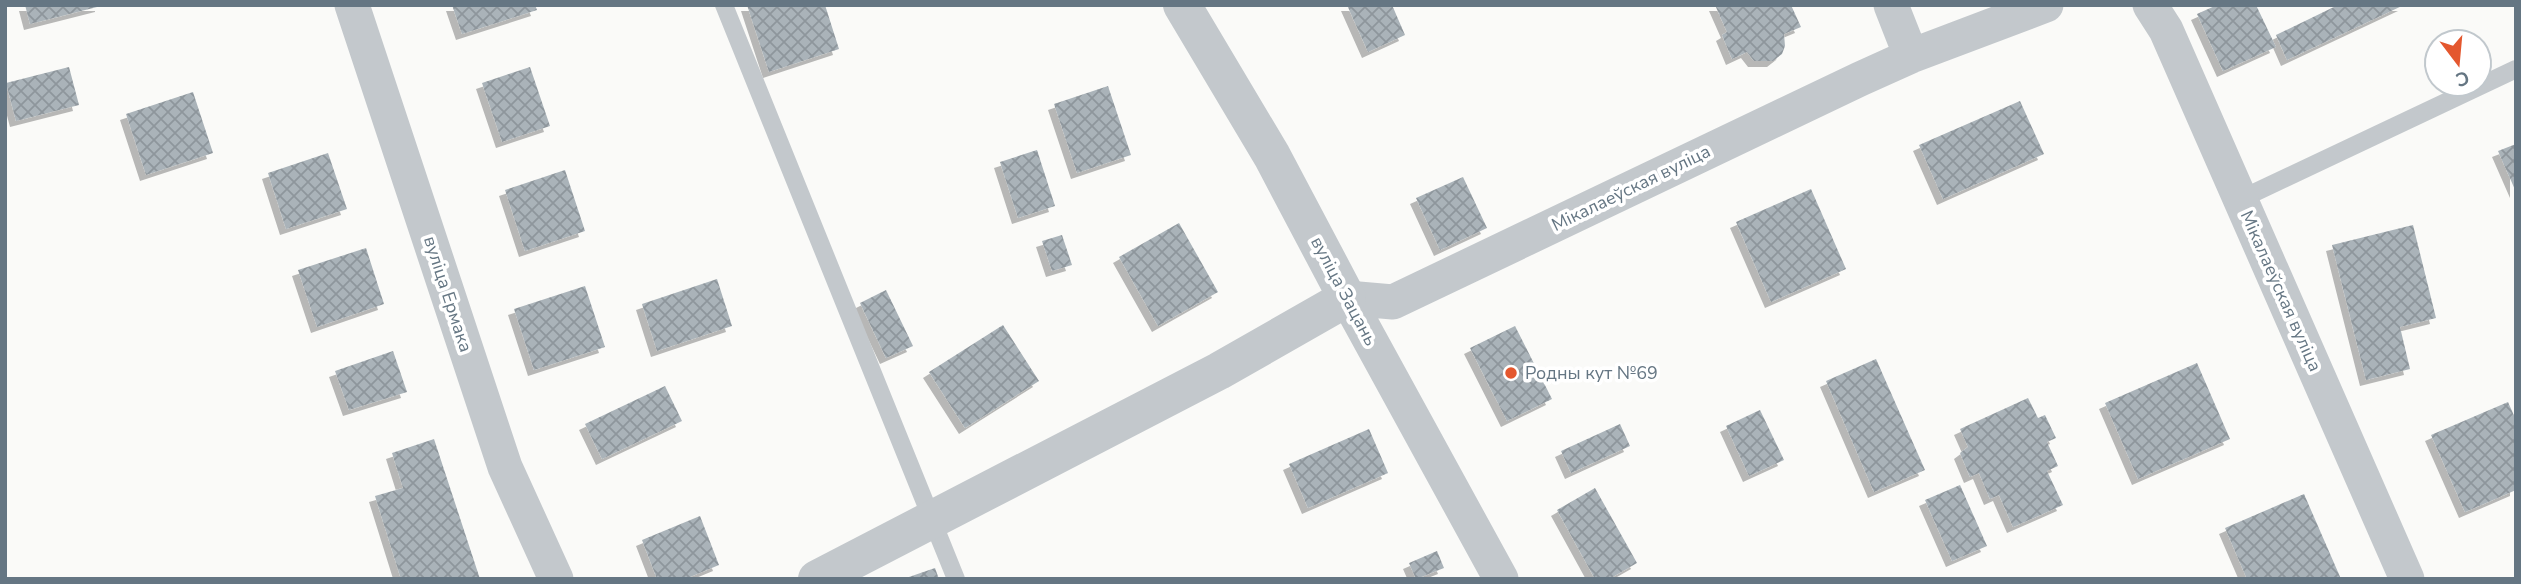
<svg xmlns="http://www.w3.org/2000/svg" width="2521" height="584" viewBox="0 0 2521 584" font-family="'Nunito Sans',sans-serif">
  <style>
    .building { fill: url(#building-cross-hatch); filter: url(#shadow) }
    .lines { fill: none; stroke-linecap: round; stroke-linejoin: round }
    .service { stroke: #c3c8cc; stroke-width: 18 }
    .minor { stroke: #c3c8cc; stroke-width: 35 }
    .tertiary { stroke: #c3c8cc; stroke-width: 38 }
    .poi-dot { fill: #e4572e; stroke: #fff; stroke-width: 2.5 }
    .labels { text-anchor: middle; stroke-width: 7; stroke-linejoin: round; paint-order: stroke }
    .street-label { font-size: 18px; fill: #657683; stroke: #fff }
    .poi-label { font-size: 18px; fill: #657683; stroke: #fff; text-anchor: start }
  </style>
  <defs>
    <pattern id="building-cross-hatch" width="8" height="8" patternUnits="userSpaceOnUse" patternTransform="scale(1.75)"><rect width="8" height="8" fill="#aab3b9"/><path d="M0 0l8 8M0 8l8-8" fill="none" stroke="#8e969c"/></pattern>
    <filter id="shadow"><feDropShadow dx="-6" dy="6" stdDeviation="0" flood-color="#0004"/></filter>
  </defs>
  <rect width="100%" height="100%" fill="#fafaf8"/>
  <path class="building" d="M 25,5 L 101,5 L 101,6 L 30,24 Z
    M 452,5 L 535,5 L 537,10 L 462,34 Z
    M 747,5 L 825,5 L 839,49 L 769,72 Z
    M 1347,5 L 1392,5 L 1405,35 L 1368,52 Z
    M 1715,5 L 1791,5 L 1801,27 L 1784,34 L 1785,46 L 1782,54 L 1773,61 L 1754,61 L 1747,52 L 1732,59 L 1722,35 L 1727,32 Z
    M 2217,5 L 2256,5 L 2276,47 L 2223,71 L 2197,14 Z
    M 2338,5 L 2404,5 L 2287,60 L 2276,35 Z
    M 69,67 L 79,105 L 16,121 L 6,83 Z
    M 530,67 L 550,126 L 502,142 L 482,83 Z
    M 1108,86 L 1131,155 L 1077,173 L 1054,104 Z
    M 193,92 L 213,153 L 146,175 L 126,114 Z
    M 2020,101 L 2044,154 L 1943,199 L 1919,145 Z
    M 2516,144 L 2516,192 L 2498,151 Z
    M 1037,150 L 1055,206 L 1018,218 L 1000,162 Z
    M 328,153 L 347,209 L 286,229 L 268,173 Z
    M 565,170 L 585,231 L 525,251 L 505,190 Z
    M 1463,177 L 1487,228 L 1440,250 L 1416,198 Z
    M 1811,189 L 1846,269 L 1771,302 L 1736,222 Z
    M 1179,223 L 1218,292 L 1158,326 L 1119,257 Z
    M 2413,225 L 2436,318 L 2400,327 L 2410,369 L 2366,380 L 2332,245 Z
    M 1062,235 L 1072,265 L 1052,271 L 1042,241 Z
    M 366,248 L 384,304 L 317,327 L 298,270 Z
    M 717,279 L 732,326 L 657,351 L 642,304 Z
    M 585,286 L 605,347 L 534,370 L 514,309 Z
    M 886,290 L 913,346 L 886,358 L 860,303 Z
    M 1003,325 L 1039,381 L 965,428 L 929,372 Z
    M 1515,326 L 1552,399 L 1507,421 L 1470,348 Z
    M 393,351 L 407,392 L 349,410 L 335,371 Z
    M 1876,359 L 1925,470 L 1874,492 L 1826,381 Z
    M 2197,363 L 2230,439 L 2138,479 L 2105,403 Z
    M 665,386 L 682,421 L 602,459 L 585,424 Z
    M 2028,398 L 2038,418 L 2045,415 L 2056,438 L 2047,442 L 2058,466 L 2047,471 L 2063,505 L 2013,527 L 1999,495 L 1990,499 L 1979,473 L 1970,477 L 1960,453 L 1968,447 L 1960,429 Z
    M 2508,402 L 2516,420 L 2516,490 L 2465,512 L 2431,435 Z
    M 1760,410 L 1784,460 L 1749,476 L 1726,426 Z
    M 1620,424 L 1630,446 L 1571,473 L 1561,451 Z
    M 1369,429 L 1388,473 L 1308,508 L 1289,464 Z
    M 434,439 L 480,579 L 401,579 L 375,496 L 403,488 L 392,453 Z
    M 1960,485 L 1987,546 L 1952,561 L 1925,500 Z
    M 1595,488 L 1637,563 L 1609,579 L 1595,579 L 1557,510 Z
    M 2304,494 L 2341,579 L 2247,579 L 2225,528 Z
    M 700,516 L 719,565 L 685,579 L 657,579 L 642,540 Z
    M 1437,551 L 1444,568 L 1416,579 L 1409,563 Z
    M 935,568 L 939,579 L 906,579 L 906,578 Z"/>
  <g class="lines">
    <path class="service" d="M 724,5 L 956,579
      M 2241,199 L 2516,69"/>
    <path class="minor" d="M 352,5 L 505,467 L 556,579
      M 1891,5 L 1911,56
      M 2150,5 L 2166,30 L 2407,579
      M 1347,298 L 1393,302 L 1860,79 L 1911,56 L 2046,5
      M 1347,298 L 1501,579"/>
    <path class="tertiary" d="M 817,579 L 1219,371 L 1347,298 L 1272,156 L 1182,5"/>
  </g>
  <circle class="poi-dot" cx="1511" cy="373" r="7"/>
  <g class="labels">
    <g class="street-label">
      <text transform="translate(1631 188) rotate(-26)" y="6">Мікалаеўская вуліца</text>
      <text transform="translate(1344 291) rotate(62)" y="6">вуліца Зацань</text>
      <text transform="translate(2281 291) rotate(66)" y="6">Мікалаеўская вуліца</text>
      <text transform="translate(448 294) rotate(72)" y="6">вуліца Ермака</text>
    </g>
    <g class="poi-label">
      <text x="1525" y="379">Родны кут №69</text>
    </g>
  </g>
  <rect width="2521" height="584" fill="none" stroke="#657683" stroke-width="14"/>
  <g transform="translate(2458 63) rotate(164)"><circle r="33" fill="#ffffff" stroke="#c1c8cd" stroke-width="2"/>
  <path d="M0-5L12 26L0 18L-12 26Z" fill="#e4572e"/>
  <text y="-10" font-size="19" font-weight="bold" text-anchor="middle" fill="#657683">С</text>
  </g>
</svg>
